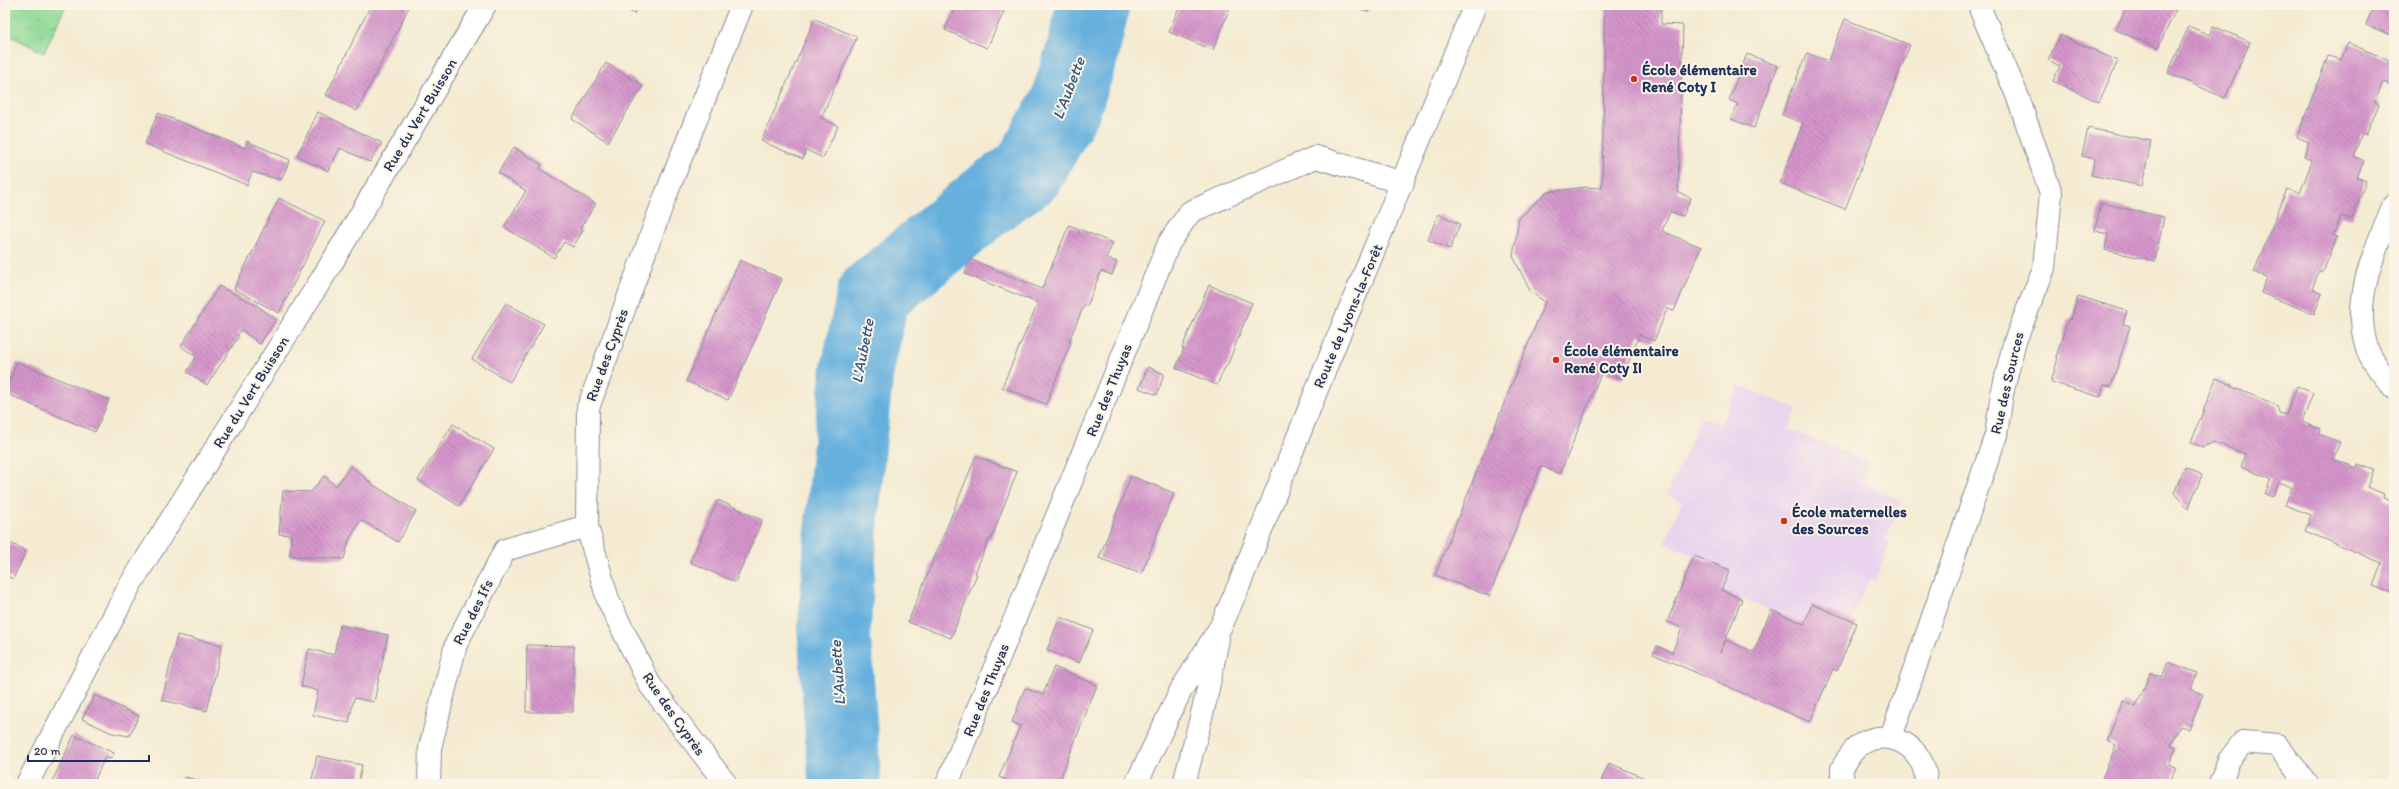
<svg xmlns="http://www.w3.org/2000/svg" width="2399" height="789" viewBox="0 0 2399 789" font-family="Itim,sans-serif">
  <style>
    .built { fill: #e8d2ee }
    .grass { fill: url(#grass-tufts); stroke: #54847a }
    .lines { fill: none; stroke-linecap: round; stroke-linejoin: round }
    .river { stroke: #66b0de; stroke-width: 73 }
    .building { fill: url(#building-back-hatch) }
    .minor-casing { stroke: #888d98; stroke-width: 24 }
    .major-casing { stroke: #888d98; stroke-width: 24 }
    .minor { stroke: #fff; stroke-width: 22 }
    .major { stroke: #fff; stroke-width: 22 }
    .poi-dot { fill: #c8321e; stroke: #fcf5e5; stroke-width: 1.5 }
    .labels { text-anchor: middle; stroke-width: 4; stroke-linejoin: round; paint-order: stroke }
    .poi-label { font-size: 15px; font-weight: bold; fill: #1b2f5e; stroke: #fcf5e5; text-anchor: start }
    .street-label { font-size: 15px; fill: #1b2f5e; stroke: #fcf5e5 }
    .water-label { font-size: 16px; font-style: italic; fill: #325684; stroke: #fcf5e5 }
  </style>
  <defs>
    <pattern id="grass-tufts" width="24" height="20" patternUnits="userSpaceOnUse"><rect width="24" height="20" fill="#8ed995"/><path d="M3 7l-1-3M5 7V3M7 7l1-3M15 17l-1-3M17 17v-4M19 17l1-3" fill="none" stroke="#7abb83"/></pattern>
    <pattern id="building-back-hatch" width="6" height="6" patternUnits="userSpaceOnUse"><rect width="6" height="6" fill="#d595cb"/><path d="M-1 5l2 2M0 0l6 6M5-1l2 2" fill="none" stroke="#ac7aa8"/></pattern>
  </defs>
  <rect width="100%" height="100%" fill="#fcf5e5"/>
  <filter id="ink" filterUnits="userSpaceOnUse"><feTurbulence type="fractalNoise" baseFrequency=".025" numOctaves="2"/><feDisplacementMap in="SourceGraphic" scale="8" xChannelSelector="R" yChannelSelector="G"/><feConvolveMatrix kernelMatrix="1 2 1 2 8 2 1 2 1" color-interpolation-filters="sRGB"/></filter>
  <filter id="wash" filterUnits="userSpaceOnUse"><feTurbulence type="fractalNoise" baseFrequency=".012" numOctaves="4" result="noise"/><feDisplacementMap in="SourceGraphic" scale="16" xChannelSelector="R" yChannelSelector="G"/><feGaussianBlur stdDeviation="0.9" result="paint"/><feColorMatrix in="noise" values="0 0 0 0 0 0 0 0 0 0 0 0 0 0 0 0 0 1.4 0 .05"/><feComposite in="paint" operator="in"/></filter>
  <g filter="url(#wash)">
    <rect width="100%" height="100%" fill="#f4ebd2"/>
    <path class="built" d="M 1738,385 L 1797,409 L 1789,429 L 1870,463 L 1862,483 L 1902,500 L 1886,540 L 1891,542 L 1875,581 L 1869,580 L 1852,620 L 1812,605 L 1804,624 L 1721,590 L 1729,570 L 1664,543 L 1682,502 L 1667,495 L 1701,417 L 1721,424 Z"/>
    <path class="grass" d="M 5,5 L 66,5 L 44,53 L 5,33 Z"/>
    <g class="lines">
      <path class="river" d="M 845,784 L 834,632 L 842,519 L 857,372 L 873,295 L 999,191 L 1027,173 L 1065,106 L 1083,50 L 1093,5"/>
    </g>
    <g id="blocks">
      <path class="building" d="M 371,5 L 410,5 L 357,111 L 326,95 Z
        M 620,5 L 640,5 L 634,14 Z
        M 956,5 L 1007,5 L 987,48 L 945,30 Z
        M 1180,5 L 1231,5 L 1213,50 L 1169,32 Z
        M 1350,5 L 1372,5 L 1368,12 Z
        M 1605,5 L 1661,5 L 1661,24 L 1683,25 L 1678,192 L 1691,198 L 1683,216 L 1670,212 L 1662,231 L 1701,247 L 1674,311 L 1667,309 L 1654,341 L 1639,335 L 1622,379 L 1602,371 L 1560,474 L 1541,466 L 1489,596 L 1435,575 L 1545,302 L 1530,291 L 1513,256 L 1519,218 L 1547,192 L 1586,187 L 1602,188 Z
        M 2127,5 L 2178,5 L 2158,48 L 2116,30 Z
        M 2374,5 L 2394,5 L 2394,36 L 2366,25 Z
        M 815,19 L 857,37 L 821,118 L 838,126 L 823,158 L 806,150 L 803,159 L 761,141 Z
        M 1845,19 L 1910,45 L 1845,209 L 1780,183 L 1803,123 L 1782,115 L 1807,53 L 1828,61 Z
        M 2189,26 L 2209,35 L 2213,26 L 2250,42 L 2225,98 L 2168,73 Z
        M 2060,35 L 2118,61 L 2099,102 L 2053,81 L 2060,66 L 2048,60 Z
        M 2348,43 L 2394,62 L 2394,86 L 2383,82 L 2375,102 L 2379,104 L 2366,135 L 2362,133 L 2354,156 L 2364,161 L 2357,177 L 2366,181 L 2352,219 L 2341,216 L 2333,235 L 2337,237 L 2323,272 L 2319,271 L 2312,289 L 2322,294 L 2314,314 L 2261,293 L 2267,277 L 2254,272 L 2287,189 L 2300,193 L 2312,161 L 2304,157 L 2309,142 L 2297,137 L 2328,56 L 2341,60 Z
        M 1747,54 L 1778,66 L 1754,128 L 1731,119 L 1738,104 L 1729,100 Z
        M 606,63 L 643,86 L 608,142 L 572,119 Z
        M 318,112 L 382,143 L 370,162 L 340,148 L 328,171 L 297,156 Z
        M 158,113 L 245,148 L 247,141 L 290,160 L 281,180 L 252,172 L 247,185 L 145,144 Z
        M 2088,128 L 2151,141 L 2142,186 L 2091,175 L 2095,159 L 2082,156 Z
        M 514,147 L 542,165 L 540,169 L 596,204 L 580,228 L 583,230 L 573,247 L 564,242 L 554,258 L 504,227 L 526,191 L 498,173 Z
        M 279,198 L 325,221 L 279,313 L 234,289 Z
        M 2101,203 L 2164,217 L 2155,261 L 2105,250 L 2108,234 L 2095,231 Z
        M 1438,214 L 1460,224 L 1450,249 L 1428,240 Z
        M 1069,225 L 1113,243 L 1106,258 L 1117,262 L 1112,275 L 1101,271 L 1087,306 L 1084,305 L 1077,322 L 1069,341 L 1071,342 L 1046,404 L 1002,387 L 1038,303 L 965,274 L 970,259 L 1042,289 Z
        M 740,260 L 782,279 L 728,400 L 686,381 Z
        M 1209,285 L 1252,303 L 1227,366 L 1225,367 L 1217,385 L 1176,368 L 1184,349 L 1182,348 Z
        M 219,286 L 256,305 L 276,319 L 260,344 L 241,330 L 237,335 L 239,336 L 207,385 L 187,372 L 196,357 L 181,346 Z
        M 2078,296 L 2127,311 L 2123,324 L 2130,326 L 2111,387 L 2104,385 L 2100,397 L 2051,382 L 2058,358 L 2056,357 L 2068,319 L 2071,320 Z
        M 506,303 L 544,324 L 510,382 L 472,359 Z
        M 17,362 L 109,400 L 95,432 L 5,393 Z
        M 1148,367 L 1164,374 L 1157,395 L 1139,388 Z
        M 2216,378 L 2232,385 L 2232,387 L 2277,405 L 2279,413 L 2286,415 L 2297,386 L 2313,393 L 2302,422 L 2320,429 L 2318,434 L 2340,442 L 2333,459 L 2357,468 L 2358,464 L 2374,470 L 2367,487 L 2384,494 L 2383,498 L 2394,502 L 2394,594 L 2373,586 L 2382,563 L 2305,531 L 2311,515 L 2285,505 L 2292,488 L 2279,482 L 2273,497 L 2265,494 L 2271,479 L 2241,467 L 2245,454 L 2214,442 L 2203,447 L 2191,443 Z
        M 453,424 L 494,449 L 459,506 L 418,480 Z
        M 976,456 L 1017,472 L 991,539 L 989,539 L 975,573 L 977,574 L 951,638 L 908,622 Z
        M 351,466 L 375,486 L 416,511 L 398,542 L 361,520 L 349,540 L 344,559 L 290,556 L 291,535 L 279,534 L 283,491 L 311,492 L 324,476 L 336,486 Z
        M 2185,467 L 2202,475 L 2188,509 L 2174,493 Z
        M 1131,476 L 1174,493 L 1141,574 L 1099,558 Z
        M 718,500 L 762,520 L 735,582 L 690,562 Z
        M 10,543 L 26,551 L 13,579 L 5,575 L 5,553 Z
        M 1694,556 L 1730,570 L 1721,590 L 1742,599 L 1720,653 L 1726,640 L 1754,652 L 1771,610 L 1804,624 L 1812,604 L 1857,623 L 1837,671 L 1833,669 L 1810,722 L 1653,654 L 1657,646 L 1672,653 L 1682,628 L 1667,622 Z
        M 1060,617 L 1093,630 L 1079,663 L 1047,650 Z
        M 340,625 L 388,635 L 374,702 L 354,698 L 349,723 L 313,715 L 318,691 L 301,686 L 309,649 L 334,655 Z
        M 177,635 L 222,645 L 207,711 L 162,700 Z
        M 527,645 L 574,646 L 573,712 L 526,712 Z
        M 2168,662 L 2197,673 L 2191,689 L 2203,694 L 2189,729 L 2180,726 L 2171,746 L 2176,748 L 2169,764 L 2176,768 L 2169,784 L 2100,784 L 2116,745 L 2107,741 L 2123,701 L 2136,707 L 2150,673 L 2162,677 Z
        M 1054,667 L 1097,685 L 1058,784 L 1015,784 L 999,777 L 1020,726 L 1012,722 L 1025,688 L 1043,695 Z
        M 95,695 L 139,716 L 129,736 L 112,733 L 82,719 Z
        M 74,735 L 114,753 L 111,759 L 105,757 L 93,784 L 51,784 Z
        M 317,756 L 362,765 L 358,784 L 311,784 Z
        M 1609,763 L 1659,784 L 1600,784 Z
        M 184,777 L 208,783 L 208,784 L 182,784 Z"/>
    </g>
  </g>
  <g filter="url(#ink)">
    <use href="#blocks" fill-opacity="0" stroke="#888d98" stroke-width="1"/>
    <g class="lines">
      <g class="minor-casing">
        <path id="minor" d="M 2394,204 C 2376,248 2351,299 2367,348 C 2370,359 2386,379 2394,388
          M 1891,737 L 1996,435 L 2002,394 L 2014,344 L 2044,268 L 2051,193 L 2017,95 L 1981,11 L 1980,5
          M 27,784 L 130,585 L 331,264 L 485,5
          M 429,784 L 430,748 L 456,644 L 505,550 L 587,526
          M 726,784 L 650,685 L 608,600 L 587,526 L 588,408 L 665,197 L 742,5
          M 947,784 L 1169,243 L 1190,212 L 1316,157 L 1403,183
          M 1844,784 C 1843,780 1841,773 1842,769 C 1843,765 1847,761 1848,758 C 1873,719 1927,740 1926,784
          M 2220,784 L 2229,760 L 2243,742 L 2277,745 L 2307,784"/>
      </g>
      <g class="major-casing">
        <path id="major" d="M 1136,784 L 1181,690 L 1221,626 L 1239,585 L 1327,364 L 1475,5
          M 1184,784 L 1206,698 L 1218,639"/>
      </g>
      <use href="#minor" class="minor"/>
      <use href="#major" class="major"/>
    </g>
  </g>
  <g class="poi-dot">
    <circle cx="1634" cy="79" r="4"/>
    <circle cx="1556" cy="360" r="4"/>
    <circle cx="1784" cy="521" r="4"/>
  </g>
  <g class="labels">
    <g class="poi-label">
      <text x="1642" y="75">École élémentaire<tspan x="1642" dy="17">René Coty I</tspan></text>
      <text x="1564" y="356">École élémentaire<tspan x="1564" dy="17">René Coty II</tspan></text>
      <text x="1792" y="517">École maternelles<tspan x="1792" dy="17">des Sources</tspan></text>
    </g>
    <g class="street-label">
      <text transform="translate(420 115) rotate(-59)" y="5">Rue du Vert Buisson</text>
      <text transform="translate(1348 316) rotate(-67)" y="5">Route de Lyons-la-Forêt</text>
      <text transform="translate(607 355) rotate(-70)" y="5">Rue des Cyprès</text>
      <text transform="translate(2007 383) rotate(-77)" y="5">Rue des Sources</text>
      <text transform="translate(1109 390) rotate(-68)" y="5">Rue des Thuyas</text>
      <text transform="translate(251 392) rotate(-58)" y="5">Rue du Vert Buisson</text>
      <text transform="translate(473 612) rotate(-63)" y="5">Rue des Ifs</text>
      <text transform="translate(986 690) rotate(-68)" y="5">Rue des Thuyas</text>
      <text transform="translate(674 714) rotate(55)" y="5">Rue des Cyprès</text>
    </g>
    <g class="water-label">
      <text transform="translate(1068 88) rotate(-69)" y="6">L'Aubette</text>
      <text transform="translate(862 351) rotate(-79)" y="6">L'Aubette</text>
      <text transform="translate(837 673) rotate(-94)" y="6">L'Aubette</text>
    </g>
  </g>
  <rect width="2399" height="789" fill="none" stroke="#fcf5e5" stroke-width="20"/>
  <path d="M28 755v6h121v-6" fill="none" stroke="#1b2f5e" stroke-width="2"/>
  <text x="34" y="755" font-size="12" fill="#1b2f5e" stroke="#fcf5e5" stroke-width="3" paint-order="stroke">20 m</text>
</svg>
